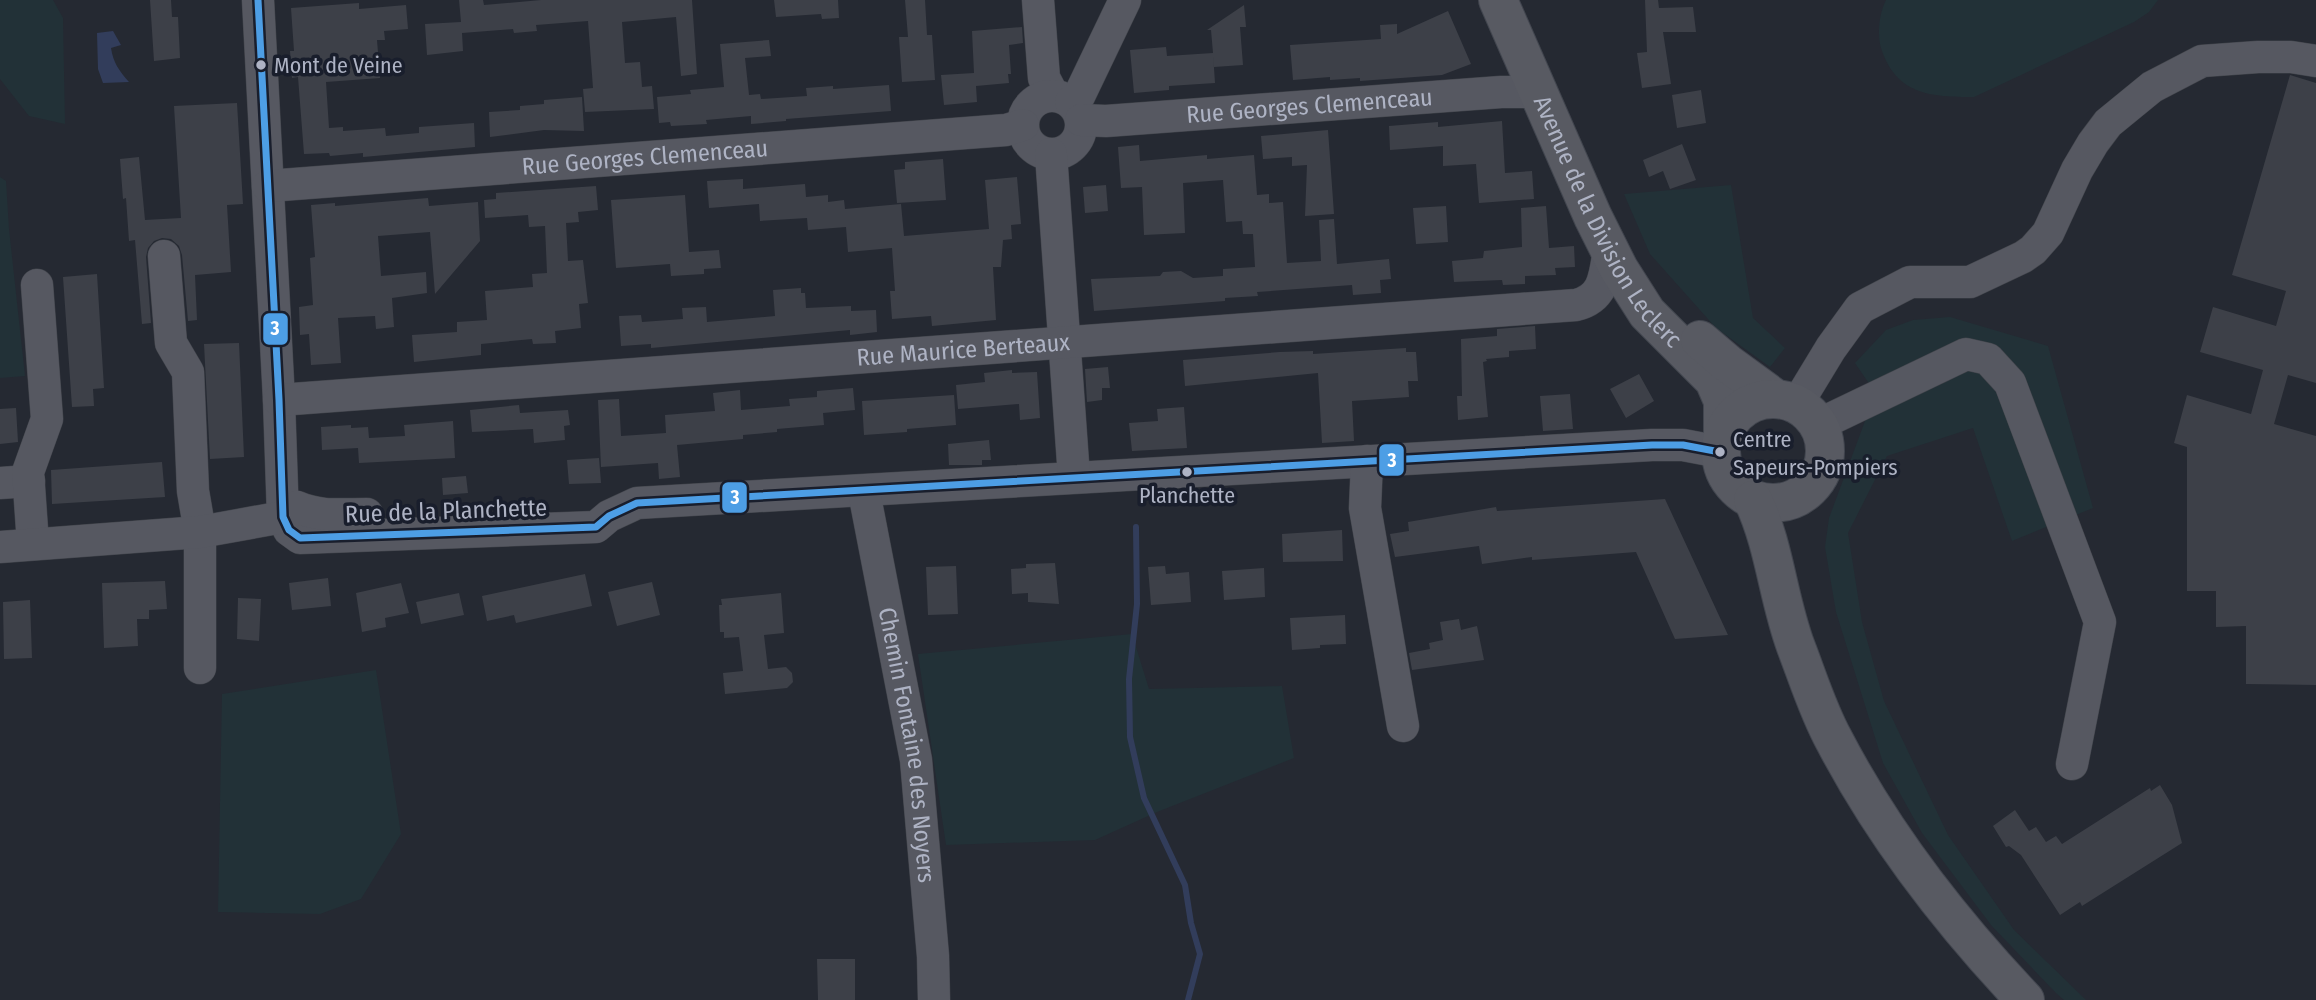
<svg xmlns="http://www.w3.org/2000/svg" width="2316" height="1000" viewBox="0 0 2316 1000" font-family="'Fira Sans Condensed',sans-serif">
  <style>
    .green { fill: #223137 }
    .water { fill: #323d5b }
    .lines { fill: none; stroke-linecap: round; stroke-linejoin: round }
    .stream { stroke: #323d5b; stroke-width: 6 }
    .building { fill: #3d4048 }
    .minor-casing { stroke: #41444b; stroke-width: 33 }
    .major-casing { stroke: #42464f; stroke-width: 40 }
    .minor { stroke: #565861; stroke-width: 32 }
    .major { stroke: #585a62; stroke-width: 38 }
    .bus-1-casing { stroke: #191e2c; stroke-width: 12 }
    .bus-1 { stroke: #4d9ee5; stroke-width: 7 }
    .bus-dot { fill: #aeb3c4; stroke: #191e2c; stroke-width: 2.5 }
    .labels { text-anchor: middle; stroke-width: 7; stroke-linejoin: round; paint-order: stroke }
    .bus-label { font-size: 22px; fill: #aeb3c4; stroke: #191e2c; text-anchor: start }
    .street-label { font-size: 24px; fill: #aeb3c4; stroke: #191e2c }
    .line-badge { stroke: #191e2c; stroke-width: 2.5 }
    .badge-label { font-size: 19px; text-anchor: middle; font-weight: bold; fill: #fff }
  </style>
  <rect width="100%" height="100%" fill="#252932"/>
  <path class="green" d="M 0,0 L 53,0 L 63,18 L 65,124 L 29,116 L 0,79 Z
    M 1886,0 L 2158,0 L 2149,12 L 2134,22 L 1974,97 C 1931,97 1896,95 1881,48 C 1877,34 1879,14 1886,0 Z
    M 0,177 L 6,181 L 9,229 L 25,376 L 0,378 Z
    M 1731,185 L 1753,318 L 1785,348 L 1770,367 L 1716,328 L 1650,254 L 1624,194 Z
    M 1950,317 L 2048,346 L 2093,508 L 2012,541 L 1973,428 L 1887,456 L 1848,533 L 1862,622 L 1884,701 L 1948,835 L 2014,930 L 2086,1000 L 2064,1000 L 2056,993 L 1991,925 L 1922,833 L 1883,763 L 1836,612 L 1825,547 L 1829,518 L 1865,421 L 1883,404 L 1855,363 L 1886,330 L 1913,320 Z
    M 1132,634 L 1149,689 L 1282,686 L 1294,758 L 1157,812 L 1095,840 L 946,845 L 918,654 Z
    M 376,670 L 401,834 L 361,899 L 320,914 L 218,912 L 222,694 Z"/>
  <path class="water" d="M 113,31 L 121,45 L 111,48 C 113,62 119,71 129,82 L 103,83 L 98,69 L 97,33 Z"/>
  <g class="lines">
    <path class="stream" d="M 1136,527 L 1137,604 L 1129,679 L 1130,737 L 1144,798 L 1185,885 L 1191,923 L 1200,954 L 1188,1000"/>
  </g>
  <path class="building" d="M 150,0 L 171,0 L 172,17 L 178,17 L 180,58 L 154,61 Z
    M 459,0 L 483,0 L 484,5 L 541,0 L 692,0 L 697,74 L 681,76 L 676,17 L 622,22 L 625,63 L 640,62 L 642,87 L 652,86 L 654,109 L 585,112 L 583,89 L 593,88 L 588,21 L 536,25 L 537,31 L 514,33 L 513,29 L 462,33 L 463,51 L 427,55 L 425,24 L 461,22 Z
    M 774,0 L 838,0 L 839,18 L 822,19 L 821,14 L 776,17 Z
    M 905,0 L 925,0 L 927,35 L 932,35 L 935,80 L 902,82 L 899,37 L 908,37 Z
    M 1645,0 L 1658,0 L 1659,8 L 1693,7 L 1696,32 L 1663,32 L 1671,84 L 1642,88 L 1637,53 L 1647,52 Z
    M 359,3 L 359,9 L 406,5 L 408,29 L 384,31 L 385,40 L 377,40 L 380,78 L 326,82 L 329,128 L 343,127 L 343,131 L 385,128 L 386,136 L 419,133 L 419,127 L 474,123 L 475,147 L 363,157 L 363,153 L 330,156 L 329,153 L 304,154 L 298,77 L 292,78 L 290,51 L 294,51 L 291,8 Z
    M 1244,5 L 1246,27 L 1240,27 L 1243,65 L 1214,67 L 1213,53 L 1215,83 L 1169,86 L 1169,90 L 1134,93 L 1130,50 L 1166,47 L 1167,56 L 1213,53 L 1211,30 L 1207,30 Z
    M 1448,11 L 1471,64 L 1442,75 L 1360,81 L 1360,78 L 1330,80 L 1330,77 L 1293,80 L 1290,45 L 1381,39 L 1380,25 L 1397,24 L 1397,34 Z
    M 1022,27 L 1023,43 L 1009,45 L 1011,74 L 1008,74 L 1009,83 L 976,86 L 977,102 L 944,105 L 941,75 L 974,73 L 972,31 Z
    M 769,40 L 771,56 L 745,58 L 749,95 L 760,94 L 761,99 L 807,96 L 806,88 L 833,86 L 833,89 L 889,85 L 891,111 L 786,119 L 786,121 L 751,124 L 751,116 L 706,120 L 707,124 L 671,126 L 670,122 L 659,123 L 657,97 L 691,94 L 690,90 L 724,87 L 720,44 Z
    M 2290,75 L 2316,83 L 2316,383 L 2288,375 L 2274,424 L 2316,436 L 2316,685 L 2246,684 L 2246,626 L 2216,627 L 2216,591 L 2187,591 L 2187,447 L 2174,443 L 2187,395 L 2251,414 L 2263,370 L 2200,352 L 2213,307 L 2276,326 L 2286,291 L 2232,275 Z
    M 1701,90 L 1706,123 L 1677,128 L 1672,95 Z
    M 582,97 L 584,131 L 544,130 L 490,137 L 489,112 L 520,110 L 520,106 L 544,104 L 544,100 Z
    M 237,103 L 243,204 L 227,205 L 231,272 L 195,275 L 197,320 L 188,321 L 182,255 L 179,246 L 171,239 L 162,238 L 154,241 L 148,248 L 146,257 L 151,323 L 142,324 L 135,240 L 129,241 L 126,198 L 123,199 L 120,159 L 139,157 L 145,220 L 181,218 L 174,106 Z
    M 1502,121 L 1505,173 L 1532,171 L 1534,199 L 1479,203 L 1476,164 L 1443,166 L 1443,146 L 1390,150 L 1389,126 L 1438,122 L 1438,127 Z
    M 1328,130 L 1334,214 L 1305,216 L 1307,165 L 1292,166 L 1292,157 L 1263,159 L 1261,136 Z
    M 1682,144 L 1696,180 L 1670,189 L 1663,171 L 1649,177 L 1643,160 Z
    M 1139,145 L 1140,161 L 1207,155 L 1207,159 L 1254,155 L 1257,195 L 1269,194 L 1269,203 L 1283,202 L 1287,263 L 1321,261 L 1319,220 L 1334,219 L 1337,264 L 1389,259 L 1391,279 L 1380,280 L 1381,293 L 1353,295 L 1352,285 L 1257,292 L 1258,296 L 1225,298 L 1225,301 L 1094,311 L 1091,279 L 1160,276 L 1163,272 L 1181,271 L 1193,278 L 1223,276 L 1223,269 L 1255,267 L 1253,234 L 1243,234 L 1242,221 L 1226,222 L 1223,180 L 1183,183 L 1185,233 L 1144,235 L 1142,187 L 1121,188 L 1118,147 Z
    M 943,159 L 946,200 L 897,203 L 894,170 L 905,169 L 905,162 Z
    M 1017,177 L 1021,224 L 1011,225 L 1012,239 L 1003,240 L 1001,267 L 993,267 L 996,320 L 932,326 L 931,316 L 892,319 L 890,291 L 895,291 L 892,248 L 848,252 L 846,227 L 808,230 L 807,218 L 760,221 L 759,204 L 709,208 L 707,181 L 743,179 L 743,189 L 805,184 L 806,197 L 828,195 L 828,202 L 844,200 L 845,209 L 901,204 L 904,236 L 989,229 L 985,180 Z
    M 1106,185 L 1108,211 L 1085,213 L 1083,187 Z
    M 596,186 L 598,210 L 578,212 L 579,222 L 566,223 L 568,261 L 583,260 L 588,303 L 579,304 L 581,328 L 555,331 L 556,343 L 533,344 L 532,339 L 481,344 L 481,355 L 414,362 L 412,335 L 457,332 L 457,322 L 487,320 L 485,291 L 533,287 L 532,274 L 547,273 L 545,226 L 529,227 L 528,215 L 485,218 L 484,200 L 496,199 L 496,193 Z
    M 685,195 L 689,252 L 719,250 L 721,268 L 704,269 L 704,274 L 671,276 L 670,264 L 616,268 L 611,200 Z
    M 428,198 L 429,206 L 478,202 L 480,241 L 435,294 L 430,232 L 378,236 L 381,276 L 426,272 L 427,293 L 392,298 L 394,327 L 376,329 L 375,316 L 338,318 L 341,363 L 311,365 L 309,334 L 300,335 L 299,307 L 313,305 L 310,258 L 315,257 L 311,205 L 335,203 L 335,206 Z
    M 1446,206 L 1448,242 L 1416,244 L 1413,208 Z
    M 1546,206 L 1549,248 L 1574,246 L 1575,267 L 1555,268 L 1556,275 L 1525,276 L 1525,284 L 1503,285 L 1502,280 L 1454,282 L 1452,261 L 1483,258 L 1484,251 L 1522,247 L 1521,208 Z
    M 97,274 L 104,388 L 93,389 L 94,406 L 72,407 L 63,277 Z
    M 801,288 L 801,293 L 805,293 L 806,308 L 851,306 L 851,311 L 876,310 L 877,332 L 850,335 L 850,330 L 651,348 L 651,344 L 621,346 L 619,316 L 641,315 L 642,322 L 683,319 L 682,308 L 706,307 L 707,322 L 775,316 L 773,290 Z
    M 1535,326 L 1536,349 L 1509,351 L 1509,357 L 1486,359 L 1487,361 L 1483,362 L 1488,417 L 1458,420 L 1457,396 L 1462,396 L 1461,339 L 1497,336 L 1497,329 Z
    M 239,343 L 244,457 L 210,459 L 204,344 Z
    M 1406,348 L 1406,352 L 1416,352 L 1418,381 L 1408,381 L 1409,397 L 1352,401 L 1354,441 L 1322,443 L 1318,373 L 1185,386 L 1183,360 L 1280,352 L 1313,351 L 1313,354 Z
    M 1108,367 L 1110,388 L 1102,388 L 1102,400 L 1087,402 L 1085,369 Z
    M 1012,370 L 1012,373 L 1037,372 L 1040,418 L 1020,420 L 1019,404 L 958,409 L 956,385 L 985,382 L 984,373 Z
    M 1639,374 L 1654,401 L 1626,418 L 1610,389 Z
    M 853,388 L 855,410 L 823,413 L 824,425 L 777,429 L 777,432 L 743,435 L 743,439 L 677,445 L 680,477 L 659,479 L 658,463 L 601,467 L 598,400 L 619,399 L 621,436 L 666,433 L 665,415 L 715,411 L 713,393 L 740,390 L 741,410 L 790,406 L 789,399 L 817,397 L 817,391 Z
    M 1570,394 L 1573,429 L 1543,431 L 1540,396 Z
    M 954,395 L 956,425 L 907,429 L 907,432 L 864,435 L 862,401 Z
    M 519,405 L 520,413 L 568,410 L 570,425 L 564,426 L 565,440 L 534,443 L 533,429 L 472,432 L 470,410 Z
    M 1184,407 L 1187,448 L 1132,451 L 1129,423 L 1158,421 L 1157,409 Z
    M 16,408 L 18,442 L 0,444 L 0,409 Z
    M 453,421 L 455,458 L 359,463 L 358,448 L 322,450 L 321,427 L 351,425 L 351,428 L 368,427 L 369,438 L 405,436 L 404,425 Z
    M 989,440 L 991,460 L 982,460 L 982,465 L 949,465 L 948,444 Z
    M 599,458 L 601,483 L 569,484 L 567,460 Z
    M 162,462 L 165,497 L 52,504 L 51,470 Z
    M 466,476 L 468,493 L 443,495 L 442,478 Z
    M 1665,499 L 1728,635 L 1675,639 L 1636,552 L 1532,560 L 1532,557 L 1482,564 L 1479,546 L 1395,557 L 1390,534 L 1409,531 L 1408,522 L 1496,507 L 1497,511 Z
    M 1342,530 L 1343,561 L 1283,562 L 1282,534 Z
    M 1055,563 L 1059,604 L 1028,602 L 1028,593 L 1012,594 L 1011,569 L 1026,568 L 1026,564 Z
    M 956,566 L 958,614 L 928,615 L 926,567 Z
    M 1165,566 L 1166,574 L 1189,572 L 1191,602 L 1151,605 L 1148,567 Z
    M 1264,568 L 1265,597 L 1224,600 L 1222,571 Z
    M 585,574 L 592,606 L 516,623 L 514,615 L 487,621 L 482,596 Z
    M 328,578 L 331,606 L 292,610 L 289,583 Z
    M 165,581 L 167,609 L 149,610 L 149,619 L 137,619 L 138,646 L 104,648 L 102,583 Z
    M 652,582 L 660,615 L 617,626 L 608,592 Z
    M 401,583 L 409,613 L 385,618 L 386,627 L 362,632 L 356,593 Z
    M 459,593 L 464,615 L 421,624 L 416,602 Z
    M 781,593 L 784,633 L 764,635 L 768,669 L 786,667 L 792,673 L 793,682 L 787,688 L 725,694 L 723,673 L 743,671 L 739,637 L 724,638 L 724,632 L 720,632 L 719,605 L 722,605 L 721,599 Z
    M 238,598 L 261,599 L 259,641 L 237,639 Z
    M 30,600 L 32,658 L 4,659 L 3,602 Z
    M 1345,615 L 1346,644 L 1320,645 L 1320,648 L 1292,650 L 1290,618 Z
    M 1459,619 L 1461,630 L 1477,626 L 1484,660 L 1412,670 L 1409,653 L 1430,649 L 1429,643 L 1443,640 L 1440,622 Z
    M 2160,785 L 2172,805 L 2182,843 L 2082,906 L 2080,902 L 2060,915 L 2021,855 L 2009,846 L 2006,847 L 1993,826 L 2015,810 L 2029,831 L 2036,827 L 2046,842 L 2056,836 L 2062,844 L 2150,788 L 2151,791 Z
    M 817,959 L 855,959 L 855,1000 L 818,1000 Z"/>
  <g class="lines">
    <g class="minor-casing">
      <g id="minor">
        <path d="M 258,0 L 279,400 L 283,517 L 289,530 L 300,538 L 596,527 L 609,516 L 637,503 L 1652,445 L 1683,445 L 1720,452"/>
        <path d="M 1038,0 L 1044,78 L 1053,95"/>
        <circle cx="1052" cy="125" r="29"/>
        <path d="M 1071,102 L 1079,96 L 1125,0"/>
        <path id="s1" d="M 1081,120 L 1106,121 L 1501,92 L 1538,92"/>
        <path d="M 1051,154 L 1074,477"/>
        <path id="s2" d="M 268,186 L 1006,130 L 1023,125"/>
        <path d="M 164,256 L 171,343 L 188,372 L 193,491 L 200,532 L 200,668"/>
        <path id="s3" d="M 279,400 L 1576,305 C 1605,298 1605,274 1609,249"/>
        <path d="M 1797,404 L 1831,348 L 1860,308 L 1910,282 L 1970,282 L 2023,257 L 2033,250 L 2048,233 L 2077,170 L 2093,143 L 2108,123 L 2152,87 L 2202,61 L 2258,57 L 2291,57 L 2316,61"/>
        <path d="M 1818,425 L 1966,354 L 1988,359 L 2010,383 L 2100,622 L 2072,764"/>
        <path d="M 1367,461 L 1365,508 L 1403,726"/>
        <path d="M 0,483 L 29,481"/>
        <path id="s4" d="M 864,492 L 916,760 L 933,956 L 934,1000"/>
        <path d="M 33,544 L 28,472 L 47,419 L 37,285"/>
        <path d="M 0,547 L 200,532 L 283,517 L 297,507 C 320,517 342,514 367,514"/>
      </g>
    </g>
    <g class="major-casing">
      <g id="major">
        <path id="s5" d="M 1498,0 L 1593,217 L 1619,269 L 1647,313 L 1714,380 L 1723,401 L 1723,433"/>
        <path d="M 1700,340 L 1727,363 L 1776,399"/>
        <circle cx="1773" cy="451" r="52"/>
        <path d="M 1753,500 C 1775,547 1778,599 1796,647 C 1808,678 1818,711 1834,740 C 1884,836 1951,922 2025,1000"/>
      </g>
    </g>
    <use href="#minor" class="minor"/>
    <use href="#major" class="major"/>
    <g class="bus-1-casing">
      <path id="bus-1" d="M 258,0 L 279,400 L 283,517 L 289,530 L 300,538 L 596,527 L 609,516 L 637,503 L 1652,445 L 1683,445 L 1720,452"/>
    </g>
    <use href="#bus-1" class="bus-1"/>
  </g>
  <g class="bus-dot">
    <circle cx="261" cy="65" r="6"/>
    <circle cx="1720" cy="452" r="6"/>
    <circle cx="1187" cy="472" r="6"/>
  </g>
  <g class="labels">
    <g class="bus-label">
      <text x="274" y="73">Mont de Veine</text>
      <text x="1733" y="447">Centre<tspan x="1733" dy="28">Sapeurs-Pompiers</tspan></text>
      <text x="1187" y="503" text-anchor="middle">Planchette</text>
    </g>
    <g class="street-label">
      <text dy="8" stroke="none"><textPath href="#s1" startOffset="229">Rue Georges Clemenceau</textPath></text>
      <text dy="8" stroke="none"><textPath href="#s2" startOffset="378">Rue Georges Clemenceau</textPath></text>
      <text dy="8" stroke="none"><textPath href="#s5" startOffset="248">Avenue de la Division Leclerc</textPath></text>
      <text dy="8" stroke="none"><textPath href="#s3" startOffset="686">Rue Maurice Berteaux</textPath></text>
      <text transform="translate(446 511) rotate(-2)" y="8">Rue de la Planchette</text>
      <text dy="8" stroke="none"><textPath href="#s4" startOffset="257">Chemin Fontaine des Noyers</textPath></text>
    </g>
  </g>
  <g class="line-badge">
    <rect x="262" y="312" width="27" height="34" rx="7" fill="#4d9ee5"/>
    <rect x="1378" y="443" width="27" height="34" rx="7" fill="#4d9ee5"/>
    <rect x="721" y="481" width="27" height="33" rx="7" fill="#4d9ee5"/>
  </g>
  <g class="badge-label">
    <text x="275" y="335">3</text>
    <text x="1392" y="467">3</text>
    <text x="735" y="504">3</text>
  </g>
</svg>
